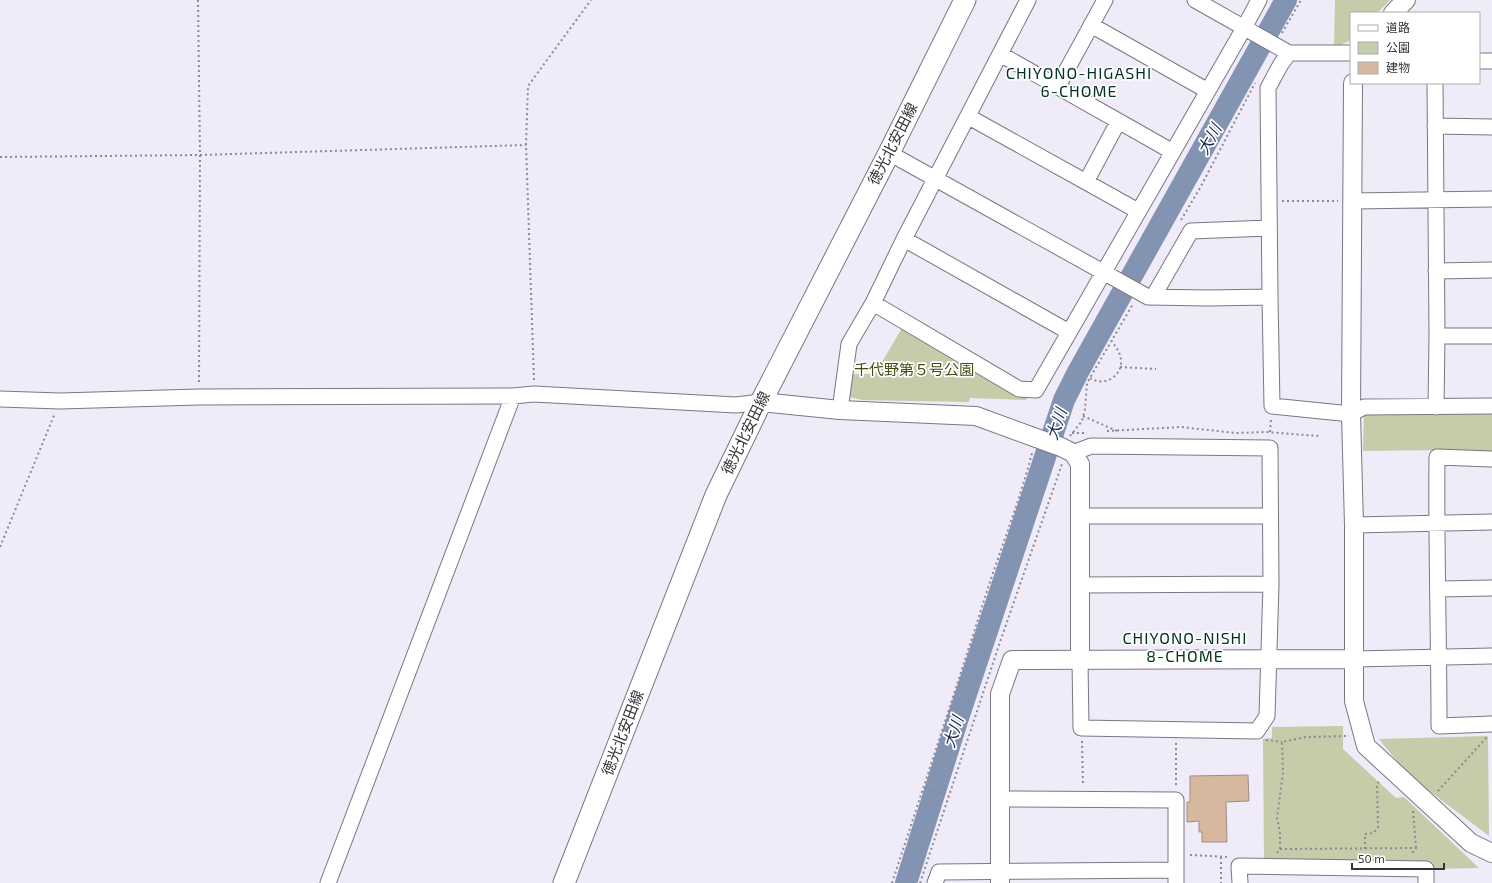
<svg xmlns="http://www.w3.org/2000/svg" width="1492" height="883" viewBox="0 0 1492 883" font-family="'Exo 2','Noto Sans JP',sans-serif">
  <style>
    .green { fill: #c6cba9 }
    .lines { fill: none; stroke-linecap: round; stroke-linejoin: round }
    .river { stroke: #8393b2; stroke-width: 22 }
    .building { fill: #d7b89f; stroke: #9b8f85 }
    .minor-casing { stroke: #7a7682; stroke-width: 17 }
    .tertiary-casing { stroke: #7a7682; stroke-width: 20 }
    .secondary-casing { stroke: #7a7682; stroke-width: 23 }
    .path { stroke: #8b8992; stroke-width: 2; stroke-dasharray: 2 3; stroke-linecap: butt }
    .minor { stroke: #fff; stroke-width: 15 }
    .tertiary { stroke: #fff; stroke-width: 18 }
    .secondary { stroke: #fff; stroke-width: 21 }
    .labels { text-anchor: middle; stroke-width: 3.5; stroke-linejoin: round; paint-order: stroke }
    .street-label { font-size: 15px; fill: #333237; stroke: #fff }
    .park-label { font-size: 15px; fill: #474b0f; stroke: #fff }
    .neighbourhood-label { font-size: 16px; letter-spacing: 1px; fill: #033220; stroke: #fff }
    .water-label { font-size: 16px; font-style: italic; fill: #162953; stroke: #fff }
  </style>
  <rect width="100%" height="100%" fill="#efebf9"/>
  <path class="green" d="M 1335,0 L 1390,0 L 1377,13 L 1351,13 L 1351,40 L 1334,48 Z
    M 902,328 L 1028,397 L 1026,400 L 970,398 L 969,402 L 862,400 L 846,396 L 848,374 L 875,374 Z
    M 1364,412 L 1492,413 L 1492,457 L 1441,450 L 1363,451 Z
    M 1343,726 L 1343,749 L 1396,798 L 1404,797 L 1479,868 L 1433,869 L 1433,863 L 1264,862 L 1263,739 L 1272,738 L 1272,727 Z
    M 1488,736 L 1489,836 L 1428,790 L 1404,770 L 1379,739 Z"/>
  <g class="lines">
    <path class="river" d="M 906,883 L 958,718 L 1064,400 L 1078,372 L 1286,0"/>
  </g>
  <path class="building" d="M 1248,775 L 1249,801 L 1226,802 L 1227,842 L 1202,842 L 1202,832 L 1199,832 L 1199,821 L 1187,822 L 1187,802 L 1190,802 L 1190,776 Z"/>
  <g class="lines">
    <g class="minor-casing">
      <path id="minor" d="M 1195,0 L 1289,53 L 1351,53
        M 1091,25 L 1208,91
        M 1289,53 L 1281,64 L 1268,88 L 1270,297 L 1272,406 L 1351,414 L 1364,407 L 1492,406
        M 1000,54 L 1173,152
        M 1479,61 L 1492,61
        M 1435,83 L 1437,336 L 1436,407
        M 1058,86 L 1105,0
        M 969,117 L 1086,182 L 1118,122
        M 1435,126 L 1492,127
        M 889,153 L 1148,297 L 1208,298 L 1270,297
        M 1086,182 L 1138,211
        M 1352,201 L 1492,199
        M 904,239 L 1069,332
        M 1436,271 L 1492,270
        M 1153,297 L 1191,231 L 1269,228
        M 873,303 L 1019,389 L 1036,390 L 1244,28 L 1259,0
        M 1437,336 L 1492,336
        M 0,399 L 60,401 L 199,397 L 513,396 L 534,394 L 736,405 L 761,402
        M 840,410 L 849,344 L 873,303 L 904,239 L 1028,0
        M 1073,453 L 1091,446 L 1270,448 L 1271,584 L 1267,716 L 1257,731 L 1081,728 L 1080,660
        M 1492,459 L 1437,457 C 1436,546 1439,636 1439,726 L 1492,724
        M 1080,516 L 1270,516
        M 1354,525 L 1492,522
        M 1080,585 L 1271,584
        M 1438,589 L 1492,588
        M 1354,659 L 1492,656
        M 1000,799 L 1176,800 L 1176,883
        M 328,883 L 513,396
        M 935,883 L 939,872 L 1176,870
        M 1240,883 L 1239,866 L 1426,869 L 1426,883"/>
    </g>
    <g class="tertiary-casing">
      <path id="tertiary" d="M 1393,13 L 1406,0
        M 1353,83 L 1351,414 L 1354,525 L 1354,701 L 1366,746 L 1471,843 L 1492,853
        M 761,402 L 840,410 L 976,416 L 1061,447 L 1073,453 L 1080,464 L 1080,660
        M 1000,883 L 1000,694 L 1012,660 L 1354,659"/>
    </g>
    <g class="secondary-casing">
      <path id="secondary" d="M 564,883 L 716,495 L 761,402 L 889,153 L 965,0"/>
    </g>
    <path class="path" d="M 198,0 L 200,155 L 199,385
      M 1282,33 L 1301,0
      M 0,157 L 200,155 L 526,145
      M 1282,201 L 1338,201
      M 1181,220 L 1200,188 L 1255,83
      M 1120,367 L 1156,369
      M 1090,378 C 1103,387 1122,377 1121,361 C 1121,353 1116,348 1112,341
      M 534,380 L 526,145 L 528,86 L 591,0
      M 1083,416 L 1117,431
      M 1107,431 L 1181,427 L 1236,433 L 1266,432 L 1319,436
      M 1270,432 L 1271,419
      M 1072,433 L 1087,433
      M 1070,436 L 1082,421 L 1085,409 L 1087,383 L 1133,304
      M 0,547 L 55,413
      M 1266,740 L 1282,742
      M 1082,741 L 1083,786
      M 1176,743 L 1176,787
      M 924,788 L 948,796
      M 1438,791 L 1487,737
      M 1413,811 L 1416,848
      M 1280,849 L 1280,833 L 1277,818 L 1283,773 L 1282,742 L 1306,737 L 1349,736
      M 1365,849 L 1365,834 L 1373,833 L 1378,828 L 1377,784 L 1381,780
      M 1277,853 L 1280,849 L 1416,848 L 1411,855
      M 1190,855 L 1229,857
      M 1221,857 L 1221,883
      M 892,883 C 924,786 956,689 987,591 C 1002,545 1020,500 1032,453
      M 920,883 L 1000,642 L 1062,464"/>
    <use href="#minor" class="minor"/>
    <use href="#tertiary" class="tertiary"/>
    <use href="#secondary" class="secondary"/>
  </g>
  <g class="labels">
    <g class="street-label">
      <text transform="translate(893 144) rotate(-63)" y="5">徳光北安田線</text>
      <text transform="translate(746 433) rotate(-64)" y="5">徳光北安田線</text>
      <text transform="translate(623 733) rotate(-69)" y="5">徳光北安田線</text>
    </g>
    <g class="park-label">
      <text x="914" y="375">千代野第５号公園</text>
    </g>
    <g class="neighbourhood-label">
      <text x="1079" y="79">CHIYONO-HIGASHI<tspan x="1079" dy="18">6-CHOME</tspan></text>
      <text x="1185" y="644">CHIYONO-NISHI<tspan x="1185" dy="18">8-CHOME</tspan></text>
    </g>
    <g class="water-label">
      <text transform="translate(1209 139) rotate(-61)" y="6">大川</text>
      <text transform="translate(1056 424) rotate(-71)" y="6">大川</text>
      <text transform="translate(953 732) rotate(-72)" y="6">大川</text>
    </g>
  </g>
  <rect x="1350" y="12" width="130" height="72" fill="#ffffff" stroke="#adadaf"/>
  <rect x="1358" y="25" width="20" height="6" fill="#ffffff" stroke="#adadaf"/>
  <text x="1386" y="32" font-size="12" fill="#333237">道路</text>
  <rect x="1358" y="42" width="20" height="12" fill="#c6cba9" stroke="#adadaf"/>
  <text x="1386" y="52" font-size="12" fill="#333237">公園</text>
  <rect x="1358" y="62" width="20" height="12" fill="#d7b89f" stroke="#adadaf"/>
  <text x="1386" y="72" font-size="12" fill="#333237">建物</text>
  <path d="M1352 863v6h92v-6" fill="none" stroke="#333237" stroke-width="2"/>
  <text x="1358" y="863" font-size="12" fill="#333237" stroke="#ffffff" stroke-width="3" paint-order="stroke">50 m</text>
</svg>
